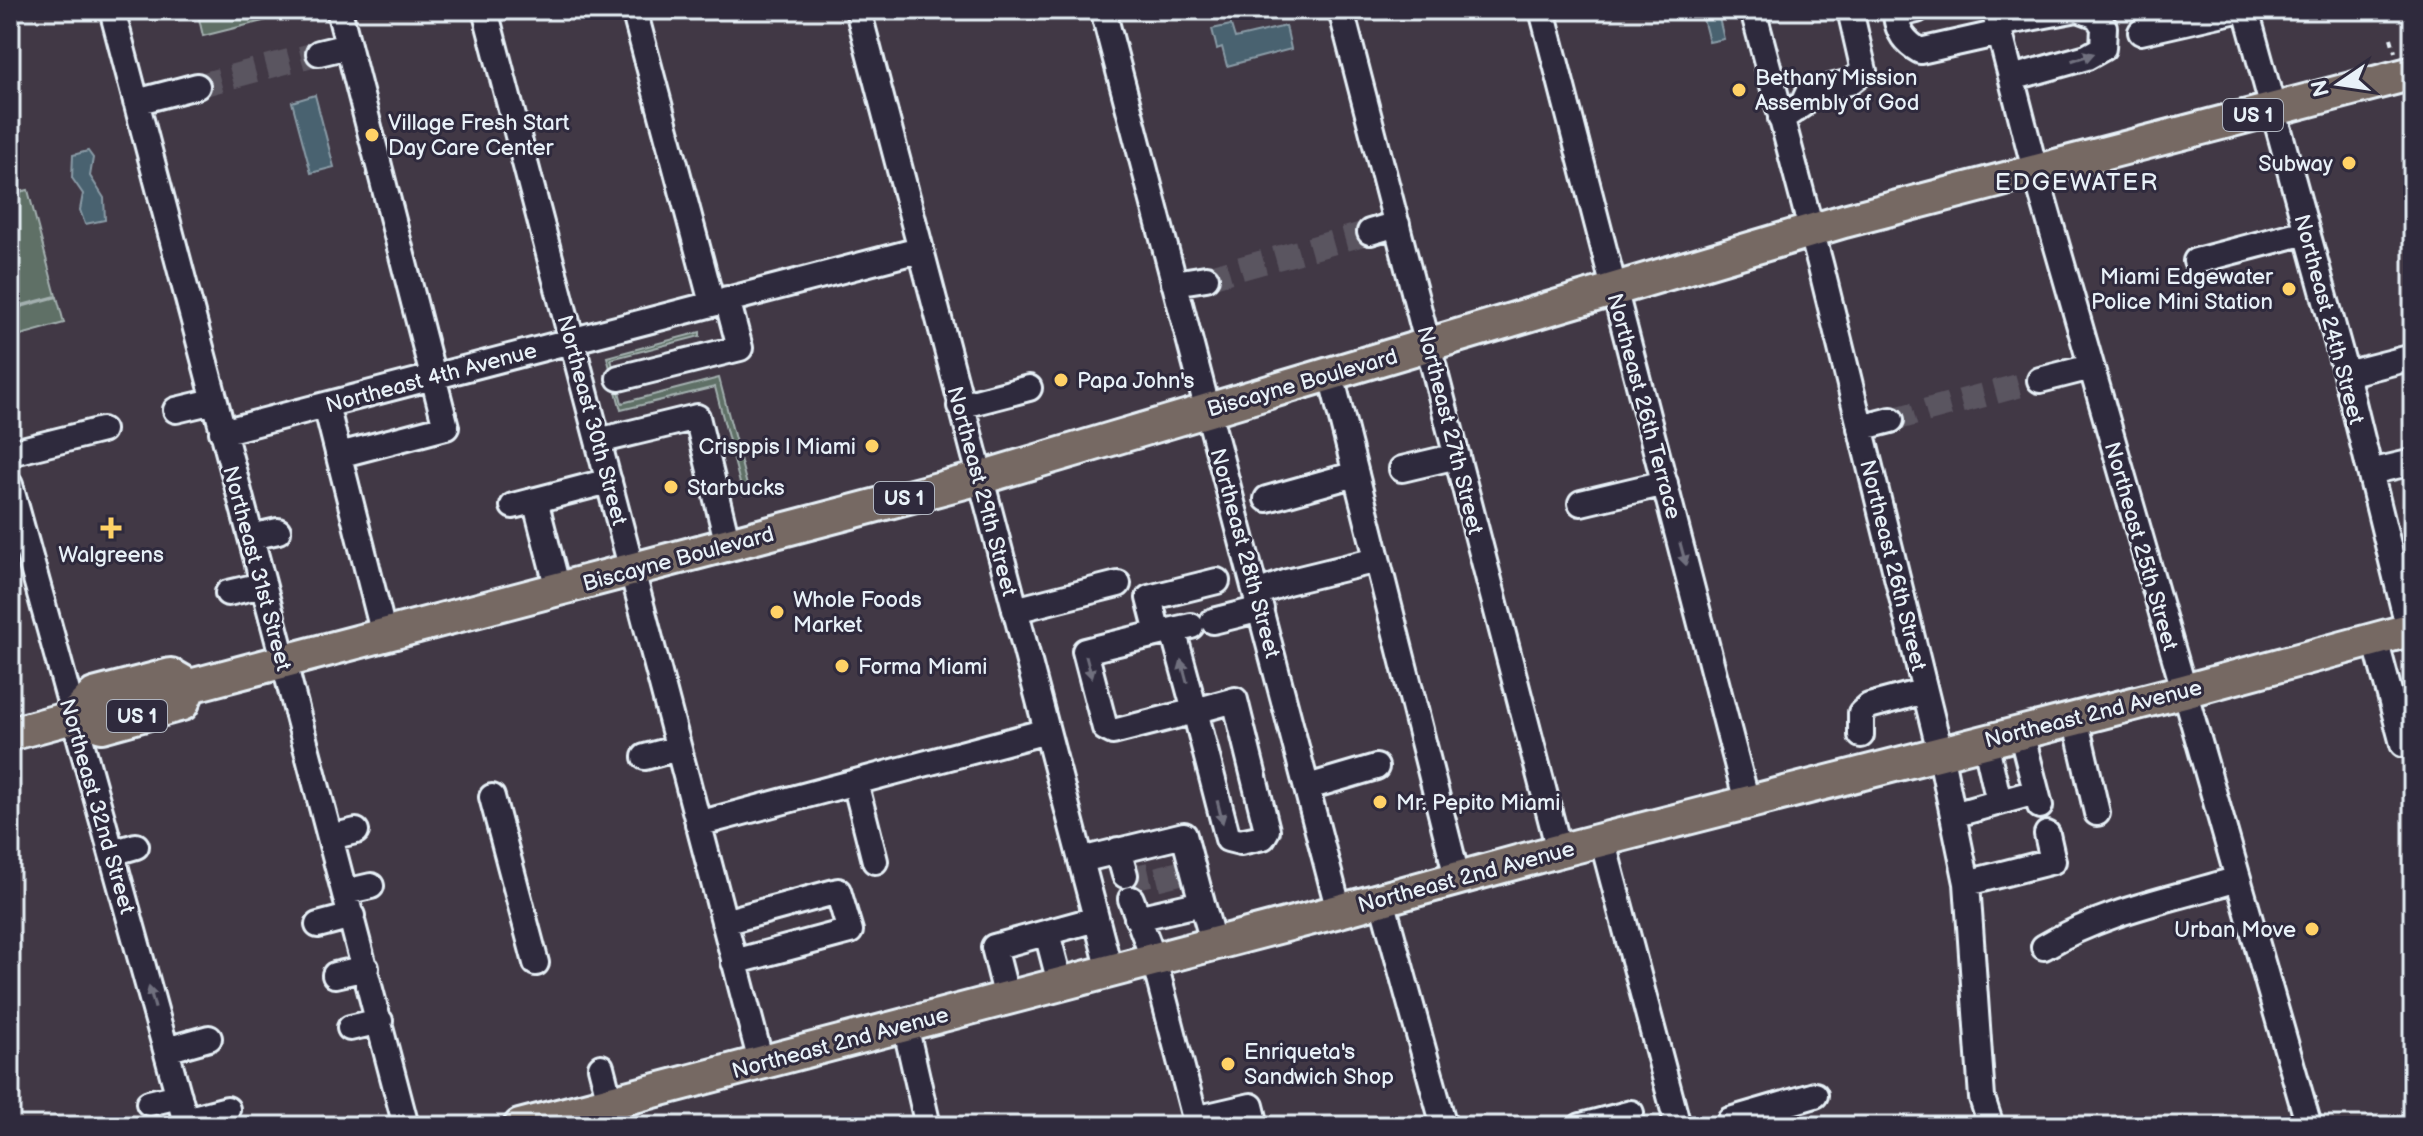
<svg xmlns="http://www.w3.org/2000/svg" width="2423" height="1136" viewBox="0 0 2423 1136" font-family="'Balsamiq Sans',sans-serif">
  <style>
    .green { fill: #5e6f66; stroke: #a3b0af; stroke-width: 2 }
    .water { fill: #496270; stroke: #899ba6; stroke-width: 2 }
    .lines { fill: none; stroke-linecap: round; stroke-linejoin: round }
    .minor-tunnel { stroke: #5a5460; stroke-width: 24; stroke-dasharray: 24 12; stroke-linecap: butt }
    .minor-casing { stroke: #e8f1f8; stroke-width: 30 }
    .major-casing { stroke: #e8f1f8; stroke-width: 38 }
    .path { stroke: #e8f1f8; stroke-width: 4; stroke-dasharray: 6 6; stroke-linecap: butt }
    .minor { stroke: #2f2a3d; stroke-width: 24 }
    .major { stroke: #766964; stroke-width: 32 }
    .oneway { fill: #70707e }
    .poi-dot { fill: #ffd166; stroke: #2f2a3d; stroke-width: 3 }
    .labels { text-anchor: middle; stroke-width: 6; stroke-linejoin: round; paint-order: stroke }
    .shield { fill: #2f2a3d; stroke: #b0b5c0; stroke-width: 2 }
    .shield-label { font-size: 20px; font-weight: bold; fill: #e8f1f8 }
    .poi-label { font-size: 22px; fill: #e8f1f8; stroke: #2f2a3d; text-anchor: start }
    .street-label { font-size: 22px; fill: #e8f1f8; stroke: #2f2a3d }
    .neighbourhood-label { font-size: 24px; letter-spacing: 2px; fill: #e8f1f8; stroke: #2f2a3d }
  </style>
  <rect width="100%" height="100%" fill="#413845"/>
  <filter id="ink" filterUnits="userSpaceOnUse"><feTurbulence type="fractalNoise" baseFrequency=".0125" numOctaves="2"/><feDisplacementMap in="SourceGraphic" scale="16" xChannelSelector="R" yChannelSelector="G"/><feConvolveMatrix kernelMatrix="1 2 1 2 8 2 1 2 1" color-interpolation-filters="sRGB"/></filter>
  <g filter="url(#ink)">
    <path class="green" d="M 197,10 L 269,10 L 271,19 L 203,36 Z
      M 28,190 L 56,296 L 10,308 L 10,194 Z
      M 57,297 L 64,323 L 10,338 L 10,310 Z
      M 700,332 L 700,336 L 611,359 L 622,403 L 719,378 L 749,493 L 743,495 L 715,387 L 621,410 L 607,357 Z"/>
    <path class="water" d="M 1717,10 L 1724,39 L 1709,42 L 1701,11 Z
      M 1231,25 L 1235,38 L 1286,26 L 1291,49 L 1227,66 L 1222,47 L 1217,49 L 1212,29 Z
      M 315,95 L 334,167 L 311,173 L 292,102 Z
      M 88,151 L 93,158 L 90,176 L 104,198 L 105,220 L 85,224 L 80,210 L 83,194 L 72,178 L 73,155 Z"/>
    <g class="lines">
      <path class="minor-tunnel" d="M 197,86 L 319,53
        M 1206,278 L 1370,232
        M 1891,420 L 2040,380
        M 1166,864 L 1172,889
        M 1135,865 L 1142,896"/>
      <g class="minor-casing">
        <path id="minor" d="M 112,10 L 406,1126
          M 339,10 L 446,427 L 339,455
          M 485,10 L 761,1062
          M 634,10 L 712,303
          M 858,10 L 1110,971
          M 1103,10 L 1339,911
          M 1341,10 L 1559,850
          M 1542,10 L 1747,802
          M 1753,10 L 1821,267 L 1940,752 L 1967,883 L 1982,1098 L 1991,1126
          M 1917,10 L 1896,15 C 1898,33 1905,42 1920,51 L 2000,33
          M 1994,10 L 2035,170 L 2309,1126
          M 2246,10 L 2346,374 L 2409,630
          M 1998,24 L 2072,10
          M 2141,32 L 2237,10
          M 319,53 L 348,46
          M 2012,78 L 2087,57 L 2103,48 L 2104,27 L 2097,16 L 2081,10
          M 136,102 L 197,86
          M 1781,119 L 1803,104 L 1808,93 L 1850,82 L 1864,71 L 1850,10
          M 1370,232 L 1397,224
          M 2196,261 L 2306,232
          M 1174,283 L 1206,278
          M 2346,374 L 2413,357
          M 1331,375 L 1457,877
          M 619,378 L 740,348 L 727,299
          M 2040,380 L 2091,367
          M 326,405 L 384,635
          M 960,406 L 1029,388
          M 176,410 L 214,401
          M 1860,428 L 1891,420
          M 222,432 L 919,250
          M 598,441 L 697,417 L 728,545
          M 10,453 L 102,430
          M 1402,469 L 1457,456
          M 2370,472 L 2413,462
          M 10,485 C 67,699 128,912 187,1126
          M 1267,499 L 1356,474
          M 535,500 L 558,589
          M 1581,503 L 1665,483
          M 513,506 L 609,481
          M 251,537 L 278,531
          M 228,593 L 262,585
          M 1257,593 L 1287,582 L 1377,560
          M 1015,610 L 1118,584
          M 1213,621 L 1261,609
          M 1173,630 L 1195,711 L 1235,700 L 1267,830 L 1263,837 L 1240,842 L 1228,839 L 1195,711 L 1113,732 L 1105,728 L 1085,651 C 1120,642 1156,634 1191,626
          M 1158,633 L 1149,598 L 1217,581
          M 2375,639 L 2403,744
          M 2075,718 L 2097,813
          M 2021,732 L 2040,806
          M 1861,735 L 1861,713 L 1869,706 L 1925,691
          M 1985,741 L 1999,802
          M 645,757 L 678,748
          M 855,782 L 875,861
          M 1308,787 L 1376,767
          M 492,797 L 536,963
          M 1953,815 L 2036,792
          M 698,824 L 1047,731
          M 330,837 L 356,831
          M 1602,839 L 1678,1126
          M 1118,850 L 1125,875
          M 112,853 L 136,846
          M 1081,860 L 1184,835 L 1202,903
          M 1967,883 L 2053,861 L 2047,834
          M 345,892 L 371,886
          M 1131,899 L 1154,960 L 1197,1126
          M 1382,900 L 1444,1126
          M 1137,918 L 1202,903 L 1214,945
          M 724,922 L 838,891 L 850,931 L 734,962
          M 318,925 L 352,916
          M 1047,933 L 1060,983
          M 2044,947 C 2104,911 2172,899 2238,879
          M 335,975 L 366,968
          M 1007,998 L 994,947 L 1096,919
          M 905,1025 L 928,1126
          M 350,1028 L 380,1021
          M 166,1050 L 209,1038
          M 601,1067 L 610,1102
          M 149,1103 L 179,1096
          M 1195,1119 L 1251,1106 L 1254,1118
          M 185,1120 L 227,1109
          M 1581,1126 L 1631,1113
          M 1727,1126 L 1730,1120 L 1815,1095"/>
      </g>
      <g class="major-casing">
        <path id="major" d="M 73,717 L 102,726 L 182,704 L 190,686
          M 10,734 L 73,717 L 94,695 L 171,675 L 190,686 L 980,478 L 1844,221 L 2413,73
          M 520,1126 L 1339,911 L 1554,852 L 2184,691 L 2413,629"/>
      </g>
      <path class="path" d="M 2391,38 L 2395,52
        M 2406,99 L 2411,119"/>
      <use href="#minor" class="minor"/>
      <use href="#major" class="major"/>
    </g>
    <defs><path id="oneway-solid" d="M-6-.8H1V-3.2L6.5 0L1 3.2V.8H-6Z" transform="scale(2)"/></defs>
    <g class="oneway">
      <use href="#oneway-solid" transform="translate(2083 57) rotate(-18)"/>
      <use href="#oneway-solid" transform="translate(1683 554) rotate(75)"/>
      <use href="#oneway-solid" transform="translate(1089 667) rotate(75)"/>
      <use href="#oneway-solid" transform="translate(1184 671) rotate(-105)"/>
      <use href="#oneway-solid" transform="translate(1220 812) rotate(76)"/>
      <use href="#oneway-solid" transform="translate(152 997) rotate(-105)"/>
    </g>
  </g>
  <g class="poi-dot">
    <circle cx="1739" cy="90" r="8"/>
    <circle cx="372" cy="135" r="8"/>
    <circle cx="2349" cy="163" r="8"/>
    <circle cx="2289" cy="289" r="8"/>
    <circle cx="1061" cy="380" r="8"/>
    <circle cx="872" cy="446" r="8"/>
    <circle cx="671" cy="487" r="8"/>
    <path d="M107 516h8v8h8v8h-8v8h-8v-8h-8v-8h8z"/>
    <circle cx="777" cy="612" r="8"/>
    <circle cx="842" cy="666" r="8"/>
    <circle cx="1380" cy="802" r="8"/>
    <circle cx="2312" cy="929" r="8"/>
    <circle cx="1228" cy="1064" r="8"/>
  </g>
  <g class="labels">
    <g class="shield">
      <rect x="2223" y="99" width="60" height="32" rx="6"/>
      <rect x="874" y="482" width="60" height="32" rx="6"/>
      <rect x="107" y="700" width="60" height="32" rx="6"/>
    </g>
    <g class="shield-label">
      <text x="2253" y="122">US 1</text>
      <text x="904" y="505">US 1</text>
      <text x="137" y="723">US 1</text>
    </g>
    <g class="poi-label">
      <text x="1755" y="85">Bethany Mission<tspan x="1755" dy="25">Assembly of God</tspan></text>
      <text x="388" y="130">Village Fresh Start<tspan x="388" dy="25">Day Care Center</tspan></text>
      <text x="2333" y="171" text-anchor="end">Subway</text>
      <text x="2273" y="284" text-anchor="end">Miami Edgewater<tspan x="2273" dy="25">Police Mini Station</tspan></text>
      <text x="1077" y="388">Papa John's</text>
      <text x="856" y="454" text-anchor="end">Crisppis | Miami</text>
      <text x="687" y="495">Starbucks</text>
      <text x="111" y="562" text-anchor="middle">Walgreens</text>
      <text x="793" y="607">Whole Foods<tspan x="793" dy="25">Market</tspan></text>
      <text x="858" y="674">Forma Miami</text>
      <text x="1396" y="810">Mr. Pepito Miami</text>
      <text x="2296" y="937" text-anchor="end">Urban Move</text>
      <text x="1244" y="1059">Enriqueta's<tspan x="1244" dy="25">Sandwich Shop</tspan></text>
    </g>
    <g class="street-label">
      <text transform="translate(2330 319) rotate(75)" y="8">Northeast 24th Street</text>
      <text transform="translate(431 377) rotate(-15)" y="8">Northeast 4th Avenue</text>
      <text transform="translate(1302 382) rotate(-16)" y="8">Biscayne Boulevard</text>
      <text transform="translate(1645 406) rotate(75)" y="8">Northeast 26th Terrace</text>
      <text transform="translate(593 420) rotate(75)" y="8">Northeast 30th Street</text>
      <text transform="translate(1451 430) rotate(76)" y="8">Northeast 27th Street</text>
      <text transform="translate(983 491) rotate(75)" y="8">Northeast 29th Street</text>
      <text transform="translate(2142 546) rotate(74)" y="8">Northeast 25th Street</text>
      <text transform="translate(1246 553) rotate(75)" y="8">Northeast 28th Street</text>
      <text transform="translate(678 558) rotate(-15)" y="8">Biscayne Boulevard</text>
      <text transform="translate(1894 565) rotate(76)" y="8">Northeast 26th Street</text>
      <text transform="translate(258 568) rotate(75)" y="8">Northeast 31st Street</text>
      <text transform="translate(2093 713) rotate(-14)" y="8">Northeast 2nd Avenue</text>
      <text transform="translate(98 806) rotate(74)" y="8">Northeast 32nd Street</text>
      <text transform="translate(1466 876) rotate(-15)" y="8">Northeast 2nd Avenue</text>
      <text transform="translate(840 1042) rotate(-15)" y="8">Northeast 2nd Avenue</text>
    </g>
    <g class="neighbourhood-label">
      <text x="2077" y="190">EDGEWATER</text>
    </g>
  </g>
  <rect width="2423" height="1136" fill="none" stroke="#2f2a3d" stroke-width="40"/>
  <rect x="20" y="20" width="2383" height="1096" fill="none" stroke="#e8f1f8" stroke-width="3" filter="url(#ink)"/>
  <g transform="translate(2339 84) rotate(257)" stroke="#2f2a3d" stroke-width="6" paint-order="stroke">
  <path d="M0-6L14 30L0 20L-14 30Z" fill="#e8f1f8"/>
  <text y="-12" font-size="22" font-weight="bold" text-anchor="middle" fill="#e8f1f8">N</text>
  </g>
</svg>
